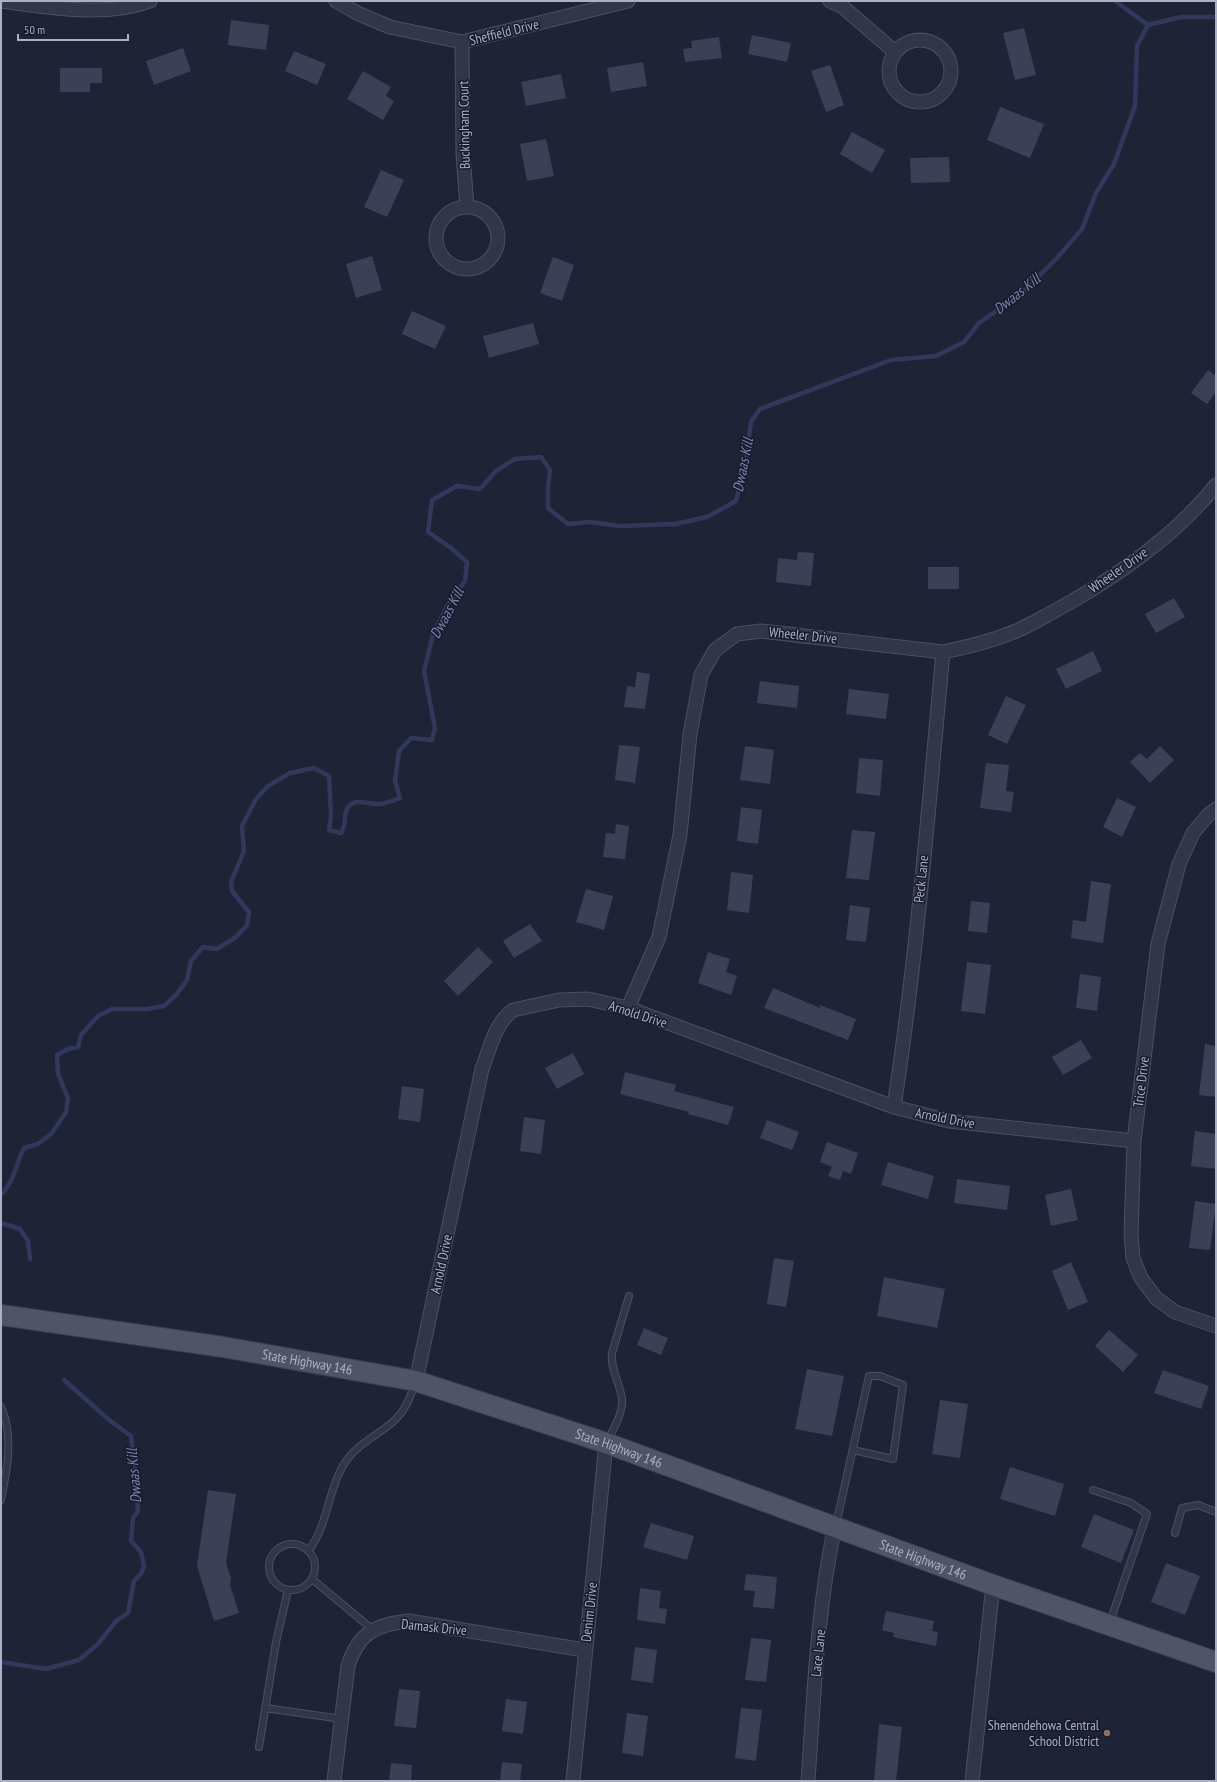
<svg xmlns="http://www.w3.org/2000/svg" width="1217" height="1782" viewBox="0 0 1217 1782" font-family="'PT Sans Narrow',sans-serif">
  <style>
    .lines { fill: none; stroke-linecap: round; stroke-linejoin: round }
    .stream { stroke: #30385c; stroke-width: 4.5 }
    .building { fill: #3b4057 }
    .service-casing { stroke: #4d5062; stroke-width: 8 }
    .minor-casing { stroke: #4d5062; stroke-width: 15 }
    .primary-casing { stroke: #3c3f50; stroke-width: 22 }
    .service { stroke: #323647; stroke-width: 6 }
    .minor { stroke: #323647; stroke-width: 13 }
    .primary { stroke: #505467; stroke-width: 20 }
    .education-dot { fill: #8d6e63; stroke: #181b2b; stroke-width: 1.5 }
    .labels { text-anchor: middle; stroke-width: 3; stroke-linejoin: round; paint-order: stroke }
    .street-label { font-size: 14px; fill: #acb0c4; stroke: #181b2b }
    .poi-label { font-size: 14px; fill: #acb0c4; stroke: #181b2b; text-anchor: end }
    .water-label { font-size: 15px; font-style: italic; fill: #7b85b2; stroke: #181b2b }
  </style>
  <rect width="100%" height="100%" fill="#1f2336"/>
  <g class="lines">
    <path class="stream" d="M 1115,1 L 1148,25
      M 1,1195 C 14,1182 16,1164 24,1148 L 38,1144 L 52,1133 L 66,1112 L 68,1098 L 58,1074 L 57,1055 L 68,1049 L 78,1047 L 81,1035 L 98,1016 L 112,1009 L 147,1009 L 164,1006 L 177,994 L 187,980 L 191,961 L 203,947 L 217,949 L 236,937 L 247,925 L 249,912 L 232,891 L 231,882 L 244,851 L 242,826 L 256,799 L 268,786 L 290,773 L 314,768 L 329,776 L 331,816 L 329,830 L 341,833 C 347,824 343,817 347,809 C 354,796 368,805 379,804 C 385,804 394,800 400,798 L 395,781 L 399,751 L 411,738 L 432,740 L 435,728 L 424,671 L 434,631 L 449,603 L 465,581 L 467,562 L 451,548 L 428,532 L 432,500 L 457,486 L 480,489 L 496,471 L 515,459 L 541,457 L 550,470 L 548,487 L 548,508 L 568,524 L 590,522 L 620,526 L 675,524 L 707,517 L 736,501 L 746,459 L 751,422 L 760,409 L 891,360 L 936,356 L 964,342 L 979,323 L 1023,292 L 1057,258 L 1082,229 L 1096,193 L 1114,164 L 1135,106 L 1137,46 L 1148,25 L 1181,17 L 1216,17
      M 1,1223 L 20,1229 L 28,1241 L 30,1259
      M 1,1662 L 46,1669 L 79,1660 L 98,1644 L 116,1621 L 128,1613 L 134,1581 L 141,1574 L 144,1566 L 141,1552 L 131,1541 L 133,1518 L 138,1511 L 137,1496 L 133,1485 L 135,1466 L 131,1436 L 108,1419 L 64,1380"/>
  </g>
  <path class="building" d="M 231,20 L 269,25 L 266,50 L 228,45 Z
    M 1024,28 L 1036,75 L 1015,80 L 1003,33 Z
    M 752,35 L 791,43 L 787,62 L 748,54 Z
    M 719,37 L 722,58 L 685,62 L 683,49 L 692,48 L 691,41 Z
    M 183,48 L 191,71 L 154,85 L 146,61 Z
    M 294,51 L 326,64 L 317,85 L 285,71 Z
    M 643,62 L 647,86 L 611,92 L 607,68 Z
    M 830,65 L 844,105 L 826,112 L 811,71 Z
    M 60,68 L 102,68 L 102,83 L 90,83 L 90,92 L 60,92 Z
    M 363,71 L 391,87 L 386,96 L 394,101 L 383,120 L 347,99 Z
    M 561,74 L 566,98 L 526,106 L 521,82 Z
    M 1000,107 L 1044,124 L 1030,158 L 987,140 Z
    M 852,132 L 885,150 L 872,173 L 840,154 Z
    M 546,139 L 554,176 L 527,181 L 520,144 Z
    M 949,157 L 950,182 L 911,183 L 910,158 Z
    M 381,170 L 404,180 L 387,217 L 364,207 Z
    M 372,256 L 382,290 L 356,298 L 346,264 Z
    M 553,257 L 574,265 L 562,301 L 540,293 Z
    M 412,311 L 446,326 L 435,349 L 402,334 Z
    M 533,323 L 539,344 L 489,358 L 483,336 Z
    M 1208,370 L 1216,376 L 1216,392 L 1207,404 L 1191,393 Z
    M 798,552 L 814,553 L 811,586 L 776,582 L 778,558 L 797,560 Z
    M 928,567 L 959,567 L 959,589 L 928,589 Z
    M 1174,598 L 1185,617 L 1156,633 L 1145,614 Z
    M 1093,651 L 1102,671 L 1066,689 L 1056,669 Z
    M 637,672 L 650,674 L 645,709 L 624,707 L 627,686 L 635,687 Z
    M 760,681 L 799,686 L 797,708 L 757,703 Z
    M 849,689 L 889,694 L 886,719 L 846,714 Z
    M 1006,696 L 1026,705 L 1007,744 L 988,735 Z
    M 619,745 L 640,747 L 635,783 L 615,780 Z
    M 745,746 L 774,750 L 770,784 L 740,780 Z
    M 1160,746 L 1174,760 L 1150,783 L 1130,762 L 1140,753 L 1147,759 Z
    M 859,758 L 883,760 L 880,796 L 856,793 Z
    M 986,763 L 1009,765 L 1006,791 L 1014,792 L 1011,812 L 980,808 Z
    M 1117,798 L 1136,807 L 1122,837 L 1103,827 Z
    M 741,807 L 762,810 L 758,844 L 737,841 Z
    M 616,824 L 629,826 L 625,859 L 603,857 L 606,833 L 615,834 Z
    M 852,830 L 875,832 L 869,880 L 846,878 Z
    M 731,872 L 753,875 L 749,913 L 727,910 Z
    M 1091,881 L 1111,884 L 1103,943 L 1071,938 L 1073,920 L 1086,922 Z
    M 586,889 L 613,896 L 604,930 L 576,922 Z
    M 971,901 L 990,903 L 987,933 L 968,931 Z
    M 850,905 L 870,908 L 866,942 L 846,940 Z
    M 530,924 L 542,941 L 514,958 L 503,941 Z
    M 478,947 L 493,962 L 458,996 L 444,981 Z
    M 708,952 L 730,959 L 726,972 L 737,976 L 731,995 L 698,983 Z
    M 967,962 L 991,965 L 985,1014 L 961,1011 Z
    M 1080,974 L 1101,977 L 1097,1011 L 1076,1008 Z
    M 773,988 L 820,1008 L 820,1005 L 856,1019 L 848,1040 L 764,1008 Z
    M 1081,1040 L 1092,1058 L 1063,1075 L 1052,1057 Z
    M 1205,1044 L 1216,1046 L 1216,1097 L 1199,1095 Z
    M 573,1053 L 584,1074 L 557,1089 L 545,1068 Z
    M 625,1072 L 676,1085 L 674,1091 L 734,1107 L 728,1125 L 688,1114 L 689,1112 L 620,1094 Z
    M 402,1086 L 424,1089 L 420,1122 L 398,1119 Z
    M 524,1117 L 545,1120 L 541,1154 L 520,1151 Z
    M 767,1120 L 799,1132 L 792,1150 L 760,1138 Z
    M 1195,1131 L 1216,1134 L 1216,1169 L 1191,1166 Z
    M 827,1142 L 858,1153 L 851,1174 L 843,1171 L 840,1180 L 828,1176 L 832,1167 L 820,1162 Z
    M 888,1162 L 934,1176 L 928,1199 L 881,1185 Z
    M 957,1179 L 1010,1186 L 1007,1210 L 954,1203 Z
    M 1071,1189 L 1078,1220 L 1051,1226 L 1045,1195 Z
    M 1195,1201 L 1216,1204 L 1210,1250 L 1189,1248 Z
    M 774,1258 L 794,1261 L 786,1307 L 767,1304 Z
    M 1071,1262 L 1088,1302 L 1068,1310 L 1052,1271 Z
    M 884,1277 L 945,1289 L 937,1328 L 877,1316 Z
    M 644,1328 L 668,1338 L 661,1355 L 637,1345 Z
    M 1109,1330 L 1138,1355 L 1123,1372 L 1095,1346 Z
    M 807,1369 L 844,1376 L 832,1436 L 795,1429 Z
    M 1163,1370 L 1209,1386 L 1201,1409 L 1154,1393 Z
    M 940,1400 L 968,1404 L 960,1458 L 932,1454 Z
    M 1010,1467 L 1064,1484 L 1055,1516 L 1000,1499 Z
    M 208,1490 L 236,1494 L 226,1563 L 231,1578 L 230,1585 L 239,1613 L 214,1621 L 197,1566 Z
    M 1094,1514 L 1134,1530 L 1121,1563 L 1081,1547 Z
    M 651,1523 L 694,1536 L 687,1560 L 643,1547 Z
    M 1166,1563 L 1200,1576 L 1185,1615 L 1151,1602 Z
    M 746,1574 L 777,1577 L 774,1609 L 753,1607 L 755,1591 L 744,1590 Z
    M 640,1588 L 661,1591 L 659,1608 L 667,1609 L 665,1624 L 637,1620 Z
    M 886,1611 L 934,1621 L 932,1631 L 938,1632 L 936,1646 L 893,1637 L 894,1633 L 882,1630 Z
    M 751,1638 L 771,1640 L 766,1682 L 745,1680 Z
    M 635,1647 L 657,1650 L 653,1683 L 631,1680 Z
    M 399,1689 L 420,1691 L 416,1728 L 394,1726 Z
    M 506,1699 L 527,1702 L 523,1734 L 502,1731 Z
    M 741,1708 L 762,1710 L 756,1761 L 735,1758 Z
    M 627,1713 L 648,1716 L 643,1756 L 622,1753 Z
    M 879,1724 L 902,1727 L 896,1781 L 874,1781 Z
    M 502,1762 L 522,1764 L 520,1781 L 500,1781 Z
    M 391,1763 L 412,1765 L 411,1781 L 389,1781 Z"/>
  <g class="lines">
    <g class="service-casing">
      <path id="service" d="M 1,1407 C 14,1435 7,1471 1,1500
        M 608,1440 C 614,1428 623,1413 622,1399 C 620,1383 610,1369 612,1353 L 629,1296
        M 1093,1490 L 1131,1503 L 1147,1514 L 1110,1622
        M 836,1525 L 869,1376 L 880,1376 L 903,1385 L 893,1459 L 853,1450
        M 1175,1533 L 1182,1508 L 1198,1505 L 1216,1512
        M269 1567a23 23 0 1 1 46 0a23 23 0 1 1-46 0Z
        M 308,1551 C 328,1527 328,1487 346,1461 C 359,1442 381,1434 396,1419 C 406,1409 410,1397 415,1384
        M 312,1579 L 372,1629
        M 265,1708 L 342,1719
        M 259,1747 L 276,1642 L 288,1590"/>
    </g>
    <g class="minor-casing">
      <path id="minor" d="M 1,1 C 49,7 104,18 150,1
        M 336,1 L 357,13 L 390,27 L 462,42 L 628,1
        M 830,1 L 843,7 L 895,52
        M889 71a31 31 0 1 1 62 0a31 31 0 1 1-62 0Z
        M 462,42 L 463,154 L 467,207
        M436 238a31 31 0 1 1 62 0a31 31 0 1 1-62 0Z
        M 1216,809 L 1209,814 L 1193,833 L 1179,864 L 1158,944 L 1134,1141 L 1131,1234 L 1133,1258 L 1141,1278 L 1156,1298 L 1175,1312 L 1216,1326
        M 628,1008 L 659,937 L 680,835 L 690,734 L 701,675 L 715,650 L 737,634 L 761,631 L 943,652 C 968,647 993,641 1016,631 C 1028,626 1040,619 1051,613 C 1112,580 1173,539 1216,485
        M 894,1107 C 917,956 929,803 943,652
        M 416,1381 L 482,1069 C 490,1048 495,1023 513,1010 L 559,1000 L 588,999 L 628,1008 L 894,1107 L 949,1121 L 1134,1141
        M 334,1781 L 348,1666 C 358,1633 376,1624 409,1621 L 584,1650
        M 573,1781 L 606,1443
        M 808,1781 C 814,1696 817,1609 835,1526
        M 972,1781 L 993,1585"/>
    </g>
    <g class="primary-casing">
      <g id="primary">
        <path id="s1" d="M 1,1315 L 223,1347 L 416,1381 L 606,1443 L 993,1585 L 1216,1662"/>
      </g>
    </g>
    <use href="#service" class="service"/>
    <use href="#minor" class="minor"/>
    <use href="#primary" class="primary"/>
  </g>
  <circle class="education-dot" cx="1107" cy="1733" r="4"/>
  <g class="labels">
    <g class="street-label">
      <text transform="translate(504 32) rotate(-14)" y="5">Sheffield Drive</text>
      <text transform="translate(464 125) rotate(-91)" y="5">Buckingham Court</text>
      <text transform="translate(1118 570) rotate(-35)" y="5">Wheeler Drive</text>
      <text transform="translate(803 635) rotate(6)" y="5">Wheeler Drive</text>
      <text transform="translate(921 879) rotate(-84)" y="5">Peck Lane</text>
      <text transform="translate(638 1014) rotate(18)" y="5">Arnold Drive</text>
      <text transform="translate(1141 1082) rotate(-83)" y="5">Trice Drive</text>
      <text transform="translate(945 1118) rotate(11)" y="5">Arnold Drive</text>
      <text transform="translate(441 1264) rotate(-78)" y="5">Arnold Drive</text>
      <text dy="5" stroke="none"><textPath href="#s1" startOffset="310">State Highway 146</textPath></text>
      <text dy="5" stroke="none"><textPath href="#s1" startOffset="634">State Highway 146</textPath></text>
      <text dy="5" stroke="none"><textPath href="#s1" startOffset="958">State Highway 146</textPath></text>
      <text transform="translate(589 1612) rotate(-84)" y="5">Denim Drive</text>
      <text transform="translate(434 1627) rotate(6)" y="5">Damask Drive</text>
      <text transform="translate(818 1653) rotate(-84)" y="5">Lace Lane</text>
    </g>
    <g class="poi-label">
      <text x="1099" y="1730">Shenendehowa Central<tspan x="1099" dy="16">School District</tspan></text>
    </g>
    <g class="water-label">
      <text transform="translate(1017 294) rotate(-39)" y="5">Dwaas Kill</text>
      <text transform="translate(743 465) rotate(-79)" y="5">Dwaas Kill</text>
      <text transform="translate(447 613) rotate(-62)" y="5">Dwaas Kill</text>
      <text transform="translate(134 1476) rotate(-95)" y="5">Dwaas Kill</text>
    </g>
  </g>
  <rect width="1217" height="1782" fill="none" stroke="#acb0c4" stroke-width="4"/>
  <path d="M18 34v6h110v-6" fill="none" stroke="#acb0c4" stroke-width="2"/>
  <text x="24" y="34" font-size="12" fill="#acb0c4" stroke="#181b2b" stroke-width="3" paint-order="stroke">50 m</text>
</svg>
